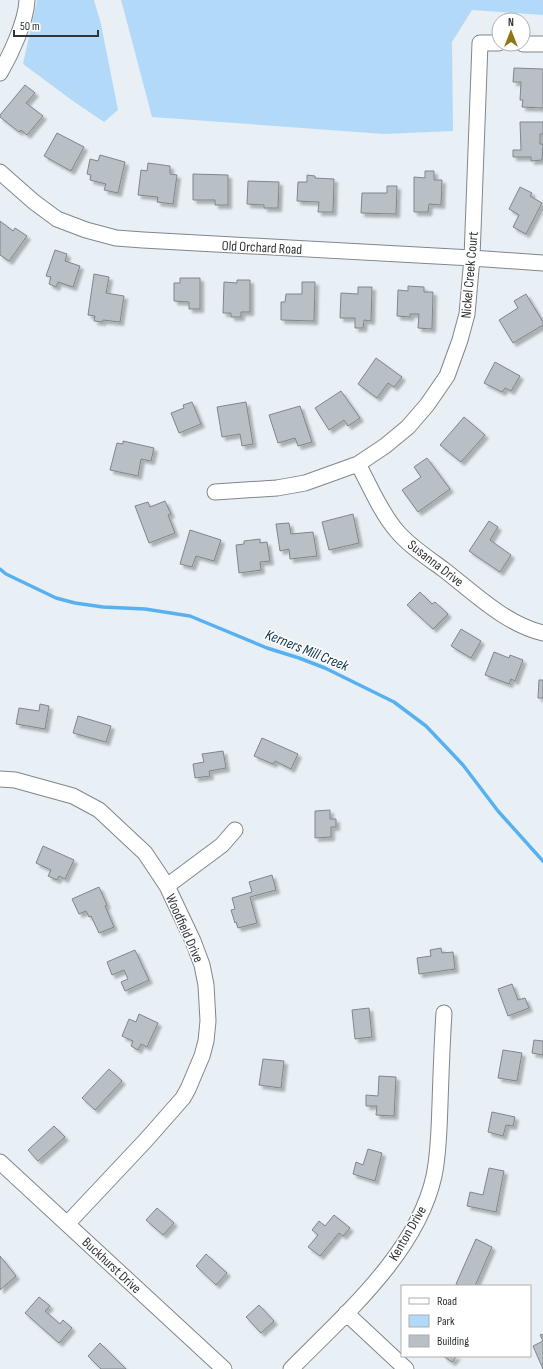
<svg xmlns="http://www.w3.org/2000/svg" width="543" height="1369" viewBox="0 0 543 1369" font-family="'Sofia Sans Condensed',sans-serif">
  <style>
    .green { fill: #b2daf8 }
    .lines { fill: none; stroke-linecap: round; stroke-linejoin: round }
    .stream { stroke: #57b1f0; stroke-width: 3.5 }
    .building { fill: #b9c0c5; stroke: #80868b; filter: url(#shadow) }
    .minor-casing { stroke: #80868b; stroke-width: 17 }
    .minor { stroke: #fff; stroke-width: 15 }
    .labels { text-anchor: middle; stroke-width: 3; stroke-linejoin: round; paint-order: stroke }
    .street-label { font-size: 14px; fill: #313436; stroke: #fff }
    .water-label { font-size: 15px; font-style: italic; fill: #0b324b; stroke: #fff }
  </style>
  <defs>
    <filter id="shadow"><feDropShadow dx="3.5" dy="3.5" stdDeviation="1" flood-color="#0004"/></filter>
  </defs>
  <rect width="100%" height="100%" fill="#e8eff5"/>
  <path class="green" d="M 37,0 L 94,0 L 101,24 L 118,110 L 104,122 L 73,101 L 23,64 Z
    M 121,0 L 543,0 L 543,15 L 472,10 L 452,42 L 453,131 L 384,134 L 152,117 L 123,7 Z"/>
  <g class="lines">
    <path class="stream" d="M 0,569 L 6,574 L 56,598 L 75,603 L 103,607 L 145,609 L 190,616 L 267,648 L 299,658 L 325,668 L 394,702 L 426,726 L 463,765 L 498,811 L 543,861"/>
  </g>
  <path class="building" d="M 514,68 L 543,69 L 543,108 L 522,107 L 523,100 L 520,100 L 521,82 L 513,82 Z
    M 25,85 L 35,93 L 26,103 L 43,116 L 27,135 L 21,130 L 19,132 L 0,117 L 0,115 Z
    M 520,122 L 543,122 L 543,134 L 540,134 L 540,144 L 543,144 L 542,160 L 531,161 L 531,157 L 513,157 L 513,150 L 521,150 Z
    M 57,133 L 84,147 L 71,171 L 44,156 Z
    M 100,155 L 125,162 L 118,193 L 104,190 L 106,184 L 90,180 L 91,175 L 87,174 L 90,159 L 98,161 Z
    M 148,163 L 170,166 L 170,174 L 177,175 L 173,204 L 157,202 L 158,197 L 138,195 L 141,170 L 147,171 Z
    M 425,171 L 434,171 L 434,180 L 442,180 L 441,205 L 429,204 L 428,212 L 414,212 L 414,177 L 425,178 Z
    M 193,174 L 228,175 L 228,205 L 215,205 L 215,200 L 193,200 Z
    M 307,175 L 315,176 L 315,178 L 334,179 L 333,212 L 318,212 L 319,202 L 297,201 L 298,182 L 307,182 Z
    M 248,181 L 279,182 L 278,208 L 264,208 L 264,205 L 247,204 Z
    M 387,186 L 397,186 L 396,214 L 361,213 L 362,193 L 387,193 Z
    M 520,187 L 532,193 L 530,196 L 542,203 L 526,234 L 513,227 L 519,215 L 509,209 Z
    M 0,221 L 13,231 L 15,228 L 27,236 L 9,261 L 0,255 Z
    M 55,250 L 67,254 L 65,261 L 80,266 L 73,287 L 58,282 L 56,287 L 49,284 L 51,277 L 46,276 Z
    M 94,274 L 109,277 L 106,293 L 124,296 L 120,322 L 103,320 L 102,322 L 94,321 L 95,316 L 88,315 Z
    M 180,278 L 200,278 L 200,309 L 189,309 L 189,302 L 174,301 L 174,283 L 180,283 Z
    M 237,280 L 250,280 L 250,312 L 241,312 L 241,317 L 231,317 L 231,313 L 223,313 L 224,282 L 237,283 Z
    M 302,282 L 315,282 L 314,321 L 281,320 L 281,302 L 285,302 L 286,294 L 302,294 Z
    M 408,286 L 424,287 L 424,292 L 433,292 L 432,329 L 418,328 L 419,314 L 410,314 L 410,317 L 397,316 L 398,290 L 408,291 Z
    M 358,287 L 372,287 L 371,321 L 364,320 L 363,328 L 355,328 L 355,318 L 340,318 L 341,293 L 358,294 Z
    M 526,294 L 543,322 L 543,325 L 513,343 L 499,320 L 518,308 L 514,301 Z
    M 376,358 L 402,377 L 394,387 L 388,383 L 377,398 L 358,384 Z
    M 495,362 L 520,376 L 511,391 L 505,388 L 502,392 L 484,383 Z
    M 341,391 L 360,418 L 348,426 L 344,420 L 329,430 L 315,408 Z
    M 192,402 L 201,424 L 179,433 L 171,413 L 184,408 L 183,405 Z
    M 246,402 L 253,444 L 242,446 L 240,434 L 222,437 L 217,407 Z
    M 300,406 L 312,442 L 298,446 L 295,438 L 278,443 L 269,415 Z
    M 464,417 L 485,435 L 461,462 L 440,445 Z
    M 123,441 L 154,448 L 151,461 L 141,459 L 138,476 L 110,470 L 117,443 L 123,444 Z
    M 427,458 L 450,489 L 418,512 L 402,490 L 421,477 L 414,467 Z
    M 165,501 L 171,514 L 168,515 L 175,533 L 149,543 L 135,506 L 148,502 L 150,507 Z
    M 353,514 L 359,543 L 329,550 L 322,522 Z
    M 489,521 L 498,527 L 490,540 L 511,555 L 500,572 L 469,551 Z
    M 289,523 L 291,534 L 313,532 L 317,556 L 290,559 L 289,549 L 280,551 L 276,524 Z
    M 190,530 L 221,540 L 214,561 L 196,556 L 192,567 L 180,564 Z
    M 260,539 L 260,543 L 267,542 L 270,561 L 260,562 L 261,570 L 239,573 L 236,545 L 244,544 L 244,541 Z
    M 420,592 L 432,604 L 435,602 L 448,614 L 433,629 L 407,605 Z
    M 461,629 L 481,641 L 471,658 L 451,646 Z
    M 494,652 L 509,658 L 510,655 L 523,660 L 515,681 L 511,679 L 509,684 L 485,675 Z
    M 539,680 L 543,680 L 543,698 L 538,698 Z
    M 40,704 L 49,706 L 45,729 L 16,724 L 19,708 L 39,711 Z
    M 78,716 L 111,726 L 106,742 L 73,733 Z
    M 262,738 L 298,754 L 291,769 L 275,761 L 273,764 L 254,756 Z
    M 223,751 L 226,768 L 209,771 L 210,776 L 195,778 L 193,764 L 204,762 L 202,754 Z
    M 330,810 L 330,819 L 336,819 L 336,827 L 331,827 L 331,837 L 315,838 L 315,811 Z
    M 43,846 L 74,860 L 65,879 L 59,876 L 57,880 L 48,876 L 51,870 L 36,863 Z
    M 272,875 L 276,890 L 250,897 L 257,923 L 238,928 L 236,922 L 235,923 L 231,910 L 235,909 L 232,898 L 252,892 L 249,882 Z
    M 99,887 L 107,905 L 105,906 L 114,927 L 99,933 L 91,916 L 89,917 L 86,911 L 79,914 L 72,899 Z
    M 441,948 L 442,953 L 453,952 L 455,969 L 419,974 L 417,958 L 431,956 L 430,950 Z
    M 135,950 L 149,980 L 125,991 L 121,982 L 128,979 L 124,970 L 112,975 L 107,962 Z
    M 512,984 L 518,1000 L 525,998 L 529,1008 L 508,1016 L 498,989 Z
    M 369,1008 L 372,1037 L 355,1039 L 352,1010 Z
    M 139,1014 L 158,1023 L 147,1047 L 141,1044 L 138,1050 L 131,1046 L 133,1041 L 122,1036 L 129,1019 L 136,1022 Z
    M 534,1040 L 543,1041 L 543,1055 L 532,1053 Z
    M 503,1050 L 522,1053 L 517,1081 L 498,1078 Z
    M 263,1059 L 284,1061 L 281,1088 L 259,1085 Z
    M 109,1069 L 122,1081 L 95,1110 L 82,1098 Z
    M 379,1076 L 396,1077 L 394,1116 L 376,1115 L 377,1106 L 366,1106 L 366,1095 L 378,1096 Z
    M 492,1112 L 515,1117 L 513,1126 L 506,1125 L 503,1136 L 488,1132 Z
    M 54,1126 L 65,1137 L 38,1161 L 28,1150 Z
    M 368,1149 L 382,1153 L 375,1181 L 353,1174 L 356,1162 L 363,1165 Z
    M 489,1168 L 504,1171 L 496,1212 L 467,1206 L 470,1192 L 483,1195 Z
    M 157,1208 L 174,1223 L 163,1235 L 146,1220 Z
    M 334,1215 L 350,1228 L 343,1236 L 339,1233 L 320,1256 L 308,1247 L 318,1235 L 312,1230 L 319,1221 L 325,1226 Z
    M 476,1239 L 492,1247 L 475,1286 L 460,1286 L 456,1284 Z
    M 206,1254 L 227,1273 L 216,1285 L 196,1266 Z
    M 0,1256 L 16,1276 L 0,1290 Z
    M 39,1297 L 50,1306 L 45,1311 L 60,1324 L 63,1320 L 72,1328 L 59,1343 L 25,1313 Z
    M 259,1305 L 274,1321 L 261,1333 L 246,1317 Z
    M 543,1334 L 543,1369 L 533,1346 L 543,1341 L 540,1335 Z
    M 100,1343 L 126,1369 L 101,1369 L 88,1356 Z
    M 443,1356 L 457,1356 L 452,1362 Z"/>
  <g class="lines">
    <g class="minor-casing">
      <path id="minor" d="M 523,44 L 543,44
        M 0,73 C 11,54 26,22 27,0
        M 0,172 L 34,202 L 57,219 L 86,230 L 116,238 L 143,240 L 472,258 L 543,263
        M 358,464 C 370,486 380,511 396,530 C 408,545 428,558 443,569 C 473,592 505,624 543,633
        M 215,492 L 277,488 L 305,483 L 358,464 L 385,446 L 408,427 L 427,405 L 447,376 L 460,340 L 467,314 L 472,258 L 480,43 L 499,43
        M 0,779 L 15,780 L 73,796 L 99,810 L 145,853 L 167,886 L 193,941 L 202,965 L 206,985 L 208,1021 L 206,1041 L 202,1056 L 188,1089 L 183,1098 L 146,1140 L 67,1224
        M 167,886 L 222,845 L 235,830
        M 0,1162 L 224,1369
        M 346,1313 L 406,1369
        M 291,1369 C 344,1315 417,1253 434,1176 C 439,1152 439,1128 440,1104 C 441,1073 442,1043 444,1013"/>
    </g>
    <use href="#minor" class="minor"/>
  </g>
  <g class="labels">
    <g class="street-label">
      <text transform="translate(262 247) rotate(3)" y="5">Old Orchard Road</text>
      <text transform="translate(469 275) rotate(-85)" y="5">Nickel Creek Court</text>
      <text transform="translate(436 563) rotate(38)" y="5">Susanna Drive</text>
      <text transform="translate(185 928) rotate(66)" y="5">Woodfield Drive</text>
      <text transform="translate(407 1233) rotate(-60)" y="5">Kenton Drive</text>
      <text transform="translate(112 1265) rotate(43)" y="5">Buckhurst Drive</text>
    </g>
    <g class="water-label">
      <text transform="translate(307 650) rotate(22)" y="5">Kerners Mill Creek</text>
    </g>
  </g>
  <rect x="401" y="1285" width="130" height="72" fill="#ffffff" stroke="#adaeaf"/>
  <rect x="409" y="1298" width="20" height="6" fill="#ffffff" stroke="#adaeaf"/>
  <text x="437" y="1305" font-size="12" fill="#313436">Road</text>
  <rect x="409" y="1315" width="20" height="12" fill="#b2daf8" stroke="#adaeaf"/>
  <text x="437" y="1325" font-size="12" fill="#313436">Park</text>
  <rect x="409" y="1335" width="20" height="12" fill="#b9c0c5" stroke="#adaeaf"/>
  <text x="437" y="1345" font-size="12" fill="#313436">Building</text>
  <g transform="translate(511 32)"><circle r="19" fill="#ffffff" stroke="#adaeaf"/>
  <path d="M0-3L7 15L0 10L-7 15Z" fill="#90761b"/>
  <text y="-6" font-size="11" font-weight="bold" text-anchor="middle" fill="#313436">N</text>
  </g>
  <path d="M14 30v6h84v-6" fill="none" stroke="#313436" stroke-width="2"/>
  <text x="20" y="30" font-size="12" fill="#313436" stroke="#ffffff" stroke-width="3" paint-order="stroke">50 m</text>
</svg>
